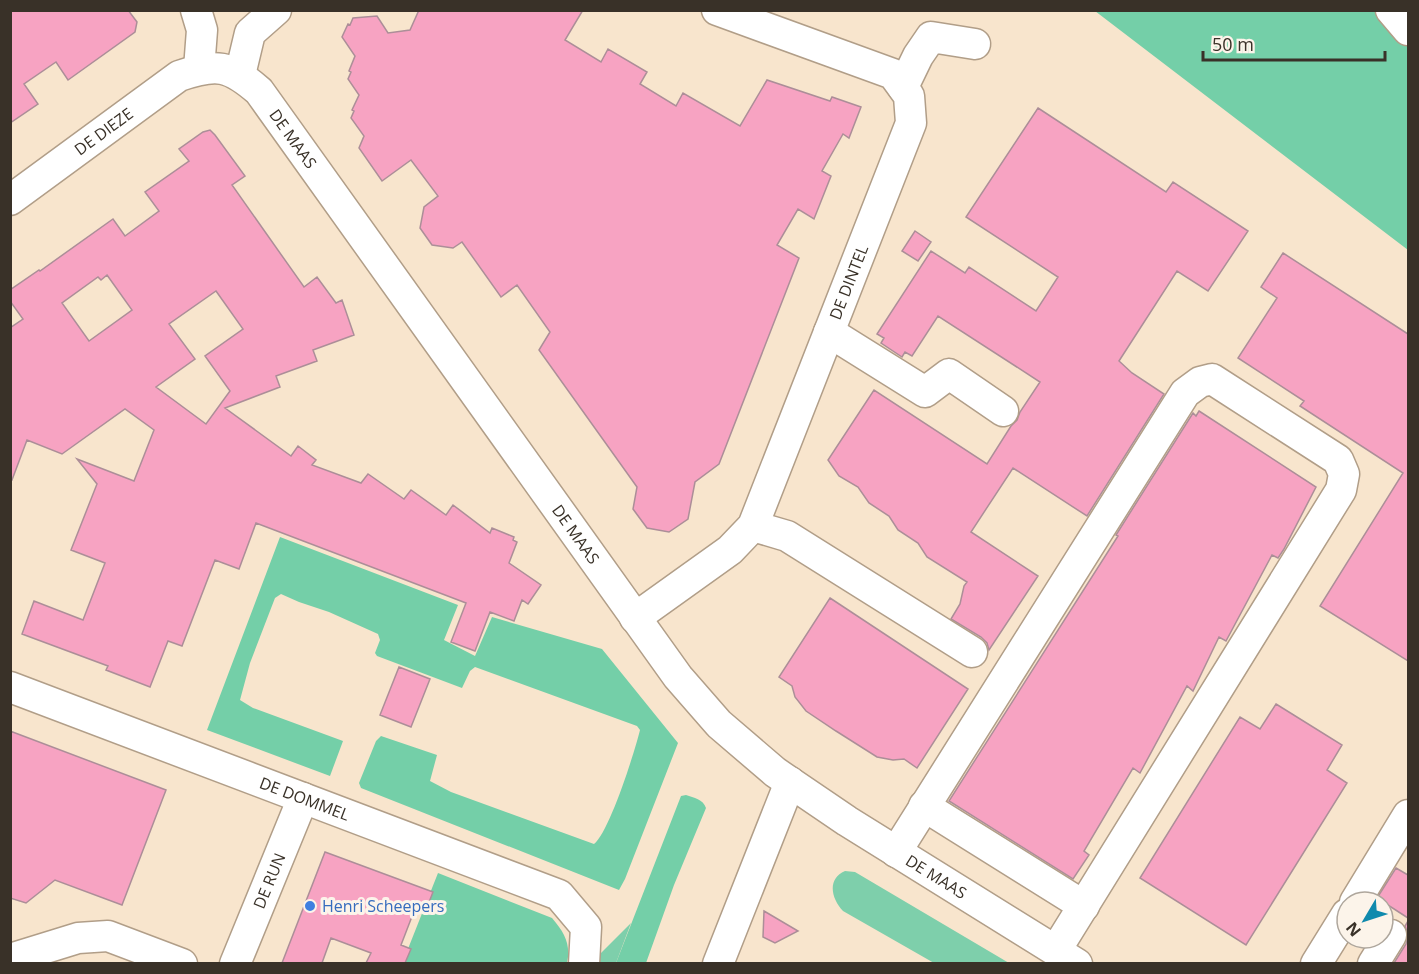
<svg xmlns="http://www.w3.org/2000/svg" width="1419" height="974" viewBox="0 0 1419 974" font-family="'Open Sans',sans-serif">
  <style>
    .green { fill: #7ecfab }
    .forest { fill: #74cfa8 }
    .building { fill: #f7a3c2; stroke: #ac8e98; stroke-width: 1.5; fill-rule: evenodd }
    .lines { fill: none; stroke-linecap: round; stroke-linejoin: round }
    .minor-casing { stroke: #b19e88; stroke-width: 33 }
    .minor { stroke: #fff; stroke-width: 30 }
    .shop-dot { fill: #3f7fe0; stroke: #fcf4ea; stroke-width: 2 }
    .labels { text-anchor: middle; stroke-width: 6; stroke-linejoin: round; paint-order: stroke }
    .street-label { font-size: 16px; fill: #393128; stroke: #fcf4ea }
    .shop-label { font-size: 16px; fill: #366cbe; stroke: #fcf4ea; text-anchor: start }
  </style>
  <rect width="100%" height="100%" fill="#f8e5cd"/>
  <path class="green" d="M 845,871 L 855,872 L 1009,963 L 934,963 L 843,911 C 831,898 827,879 845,871 Z
    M 631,923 L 616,963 L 597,964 L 600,954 Z"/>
  <path class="forest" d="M 1095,11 L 1376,11 L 1408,44 L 1408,250 Z
    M 280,537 L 458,605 L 444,640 L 475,656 L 492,617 L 602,649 L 678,743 L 625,879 L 619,890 L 361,788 L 359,783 L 376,741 L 381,736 L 437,755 L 430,781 L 451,792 L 594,844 C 609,833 635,751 640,730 L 637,726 L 475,667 L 470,671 L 462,688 L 377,656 L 375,653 L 380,640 L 378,634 L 329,612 L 299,602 L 281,594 L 275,598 L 250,663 L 240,700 L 253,708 L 343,741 L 330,776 L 207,730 Z
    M 686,795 C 694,798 703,799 706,808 L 674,885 L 646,963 L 616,963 L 681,796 Z
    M 438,873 L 552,918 C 565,933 571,945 567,963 L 402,964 Z"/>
  <path class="building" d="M 10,10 L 128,10 L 137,22 L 135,32 L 68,80 L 56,62 L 24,84 L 38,104 L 10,123 Z
    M 419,10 L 583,10 L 565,40 L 601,62 L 608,49 L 647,72 L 640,84 L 676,106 L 683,93 L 740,126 L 767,80 L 830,101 L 832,97 L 861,107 L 849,138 L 843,134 L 822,171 L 831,176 L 814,219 L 798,209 L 777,245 L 799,258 L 719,464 L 695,482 L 688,519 L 669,532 L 647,528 L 633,509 L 637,487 L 539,350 L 550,332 L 517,285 L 501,297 L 462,242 L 453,248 L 432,245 L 420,228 L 424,207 L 438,196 L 411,160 L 382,181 L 359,148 L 364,136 L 351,118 L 354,111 L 352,110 L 359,95 L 348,79 L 351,72 L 349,71 L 355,56 L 342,37 L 348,24 L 350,25 L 353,18 L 377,16 L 388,33 L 410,30 Z
    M 1038,108 L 1166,192 L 1173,182 L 1248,231 L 1208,291 L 1177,271 L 1119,361 L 1132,373 L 1164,394 L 1087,516 L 1013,468 L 971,532 L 1038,576 L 989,650 L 987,643 L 981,637 L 951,619 L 960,604 L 964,586 L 967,582 L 927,557 L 918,543 L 898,530 L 889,516 L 869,503 L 858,487 L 839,476 L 828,460 L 874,390 L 987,464 L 1011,426 L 1017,420 L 1020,412 L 1040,382 L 938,316 L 912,356 L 905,352 L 902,357 L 881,343 L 884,338 L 877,334 L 931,251 L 965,273 L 969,267 L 1036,311 L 1058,277 L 966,217 Z
    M 210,130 L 215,135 L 245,176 L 232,185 L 304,287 L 317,277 L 336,303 L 342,300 L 354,335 L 313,350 L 317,361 L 276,376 L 280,387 L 225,408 L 291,456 L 298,446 L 316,460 L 312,465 L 361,483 L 368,474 L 404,499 L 411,490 L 446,515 L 453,505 L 490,533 L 492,528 L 514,537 L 513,540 L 517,542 L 509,563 L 541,585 L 528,604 L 522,600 L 514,621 L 490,612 L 475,651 L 451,642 L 466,603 L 256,523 L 239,569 L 215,560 L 182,646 L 168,641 L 150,687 L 106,670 L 108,666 L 22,634 L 34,601 L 83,620 L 105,563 L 71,550 L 97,484 L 77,459 L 134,481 L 154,430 L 125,409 L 62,454 L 27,440 L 12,480 L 10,479 L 10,328 L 23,319 L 10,301 L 10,290 L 39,270 L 40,271 L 113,219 L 125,236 L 159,211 L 145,192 L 189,161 L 179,149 L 203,132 ZM 107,275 L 132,310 L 89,341 L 62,303 L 98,277 L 101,280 ZM 216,291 L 243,329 L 205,356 L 230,391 L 206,424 L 156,387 L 195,359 L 169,324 Z
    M 915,231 L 931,242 L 918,261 L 902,251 Z
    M 1283,253 L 1408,334 L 1408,661 L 1320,606 L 1403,473 L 1300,406 L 1304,401 L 1238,358 L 1277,298 L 1261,287 Z
    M 1199,411 L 1316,487 L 1284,549 L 1278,558 L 1272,555 L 1226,641 L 1219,637 L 1193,691 L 1187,686 L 1140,773 L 1133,768 L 1084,851 L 1089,855 L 1073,879 L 949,801 L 1118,536 L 1116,535 L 1193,413 L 1196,416 Z
    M 830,598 L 968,689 L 917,768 L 904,759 L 893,760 L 877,757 L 836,731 L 806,711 L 795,697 L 792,686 L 779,677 Z
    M 399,667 L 430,679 L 411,727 L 380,715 Z
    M 1276,704 L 1342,745 L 1327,770 L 1347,783 L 1246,945 L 1140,878 L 1240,717 L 1260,729 Z
    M 10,731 L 166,790 L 122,905 L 55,880 L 26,903 L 10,898 Z
    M 325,852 L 433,892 L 426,910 L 416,906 L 401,945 L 411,949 L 405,963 L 366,963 L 371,953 L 331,938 L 322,963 L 282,963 Z
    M 1396,868 L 1408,875 L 1408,918 L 1377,898 Z
    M 764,911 L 798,931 L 775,943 L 763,937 Z
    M 1408,921 L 1408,963 L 1394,963 L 1406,944 L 1408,935 L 1405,926 Z"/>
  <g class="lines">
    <g class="minor-casing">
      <g id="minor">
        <path d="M 196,10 L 202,30 L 199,69"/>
        <path d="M 1391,10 L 1408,30"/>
        <path d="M 240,75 L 250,33 L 276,10"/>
        <path d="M 903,87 L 918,56 L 931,37 L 975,44"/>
        <path id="s1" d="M 10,200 L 179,76 C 217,63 229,65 259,91 L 678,677 L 719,724 L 775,772 L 847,821 L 1077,964"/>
        <path d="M 829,332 L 925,392 L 949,374 L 1003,411"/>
        <path d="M 753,526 L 787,536 L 972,652"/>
        <path id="s2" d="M 635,618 L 730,550 L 753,526 L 911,123 L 909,96 L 893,74 L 717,10"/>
        <path id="s3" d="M 10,687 L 559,895 L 586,927 L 584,964"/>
        <path d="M 924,806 L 1084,906"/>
        <path d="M 896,852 L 1185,393 L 1200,382 L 1212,379 L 1338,460 L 1344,474 L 1341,490 L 1056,950"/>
        <path d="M 1355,902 L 1408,815"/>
        <path d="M 10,959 L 78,938 L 108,936 L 182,964"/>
        <path id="s4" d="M 235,964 L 303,798"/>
        <path d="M 718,964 L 790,782"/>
        <path d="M 1316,964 L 1347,914"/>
        <path d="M 1373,964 L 1391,935"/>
      </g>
    </g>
    <use href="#minor" class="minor"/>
  </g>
  <circle class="shop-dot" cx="310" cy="906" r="6"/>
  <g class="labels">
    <g class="street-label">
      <text dy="6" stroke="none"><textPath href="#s1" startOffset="116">DE DIEZE</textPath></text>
      <text dy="6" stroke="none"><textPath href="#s1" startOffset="356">DE MAAS</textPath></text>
      <text dy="6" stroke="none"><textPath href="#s2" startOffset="412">DE DINTEL</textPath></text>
      <text dy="6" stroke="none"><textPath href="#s1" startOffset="842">DE MAAS</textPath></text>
      <text dy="6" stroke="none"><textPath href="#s3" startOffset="315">DE DOMMEL</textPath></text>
      <text dy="6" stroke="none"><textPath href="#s1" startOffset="1346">DE MAAS</textPath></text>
      <text dy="6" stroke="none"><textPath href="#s4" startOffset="90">DE RUN</textPath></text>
    </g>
    <g class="shop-label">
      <text x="322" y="912">Henri Scheepers</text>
    </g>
  </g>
  <rect width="1419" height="974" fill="none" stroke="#393128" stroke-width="24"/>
  <g transform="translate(1365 920) rotate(231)"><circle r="28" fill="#fcf4ea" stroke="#aea69c" stroke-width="1.5"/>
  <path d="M0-4.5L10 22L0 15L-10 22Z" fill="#108aad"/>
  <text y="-9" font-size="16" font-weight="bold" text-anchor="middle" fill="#393128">N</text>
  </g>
  <path d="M1203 51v9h182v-9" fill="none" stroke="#393128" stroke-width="3"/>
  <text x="1212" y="51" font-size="18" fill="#393128" stroke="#fcf4ea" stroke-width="4.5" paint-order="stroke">50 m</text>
</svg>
